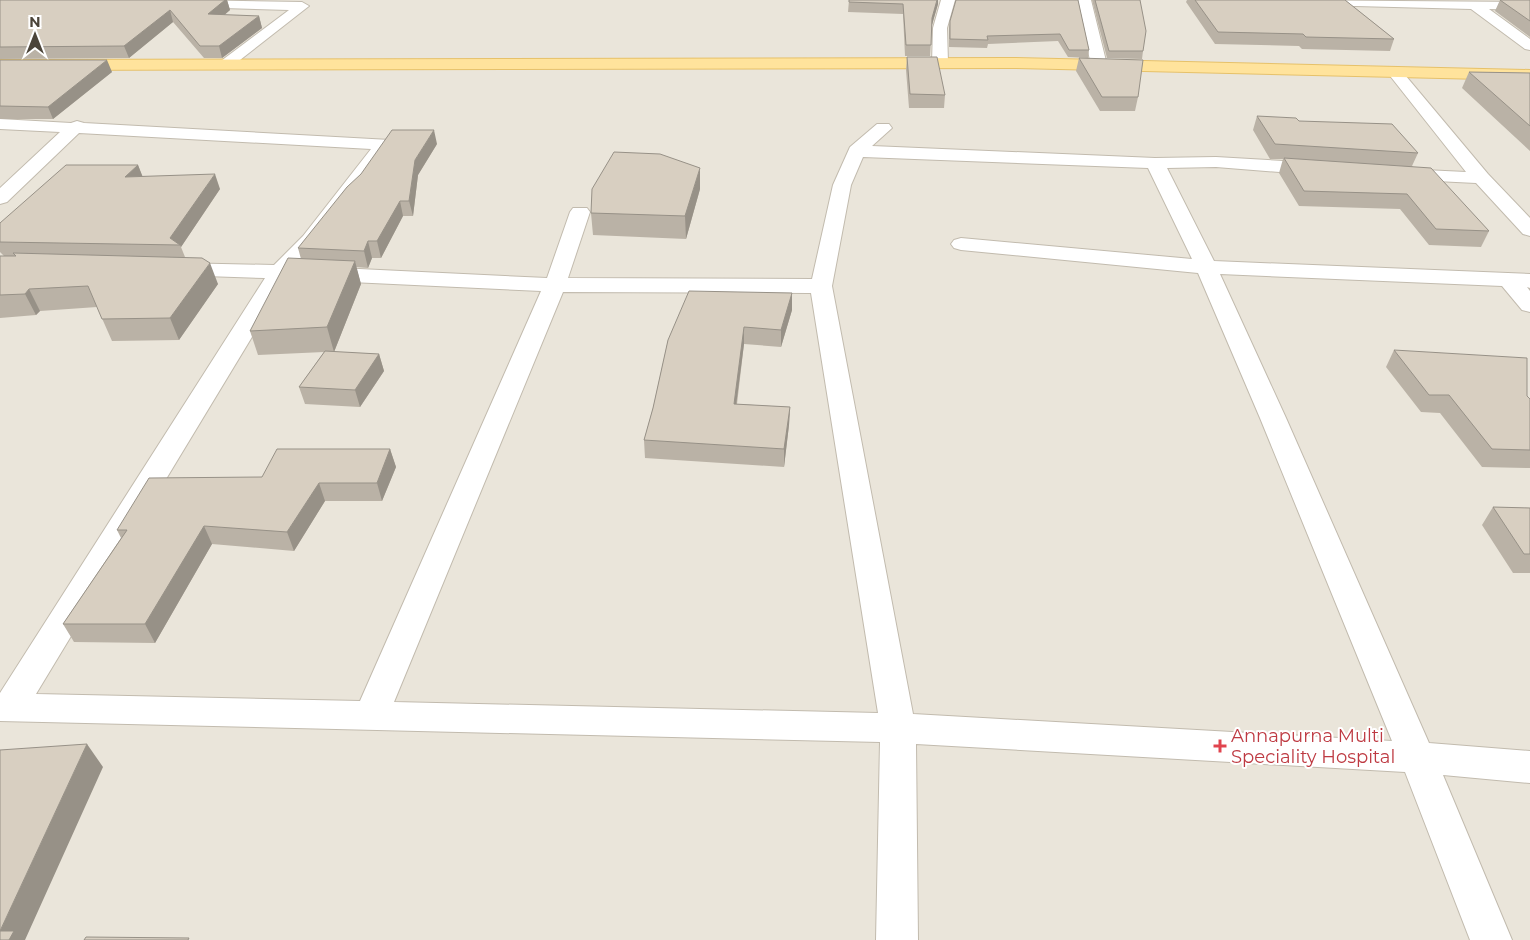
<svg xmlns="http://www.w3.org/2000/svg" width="1530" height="940" viewBox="0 0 1530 940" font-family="Montserrat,sans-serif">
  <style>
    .residential { fill: #eae5da }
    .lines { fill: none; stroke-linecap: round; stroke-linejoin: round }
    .street-casing { stroke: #c2bbae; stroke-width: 2 }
    .primary-casing { stroke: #e6c16a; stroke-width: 2 }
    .street { fill: #fff; fill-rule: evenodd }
    .primary { fill: #ffe39c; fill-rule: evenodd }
    .wall { fill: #bab2a6 }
    .shaded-wall { fill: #979187 }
    .building { fill: #d8cfc1; stroke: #979187 }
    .health-dot { fill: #e0444e; stroke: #fff; stroke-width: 2 }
    .labels { text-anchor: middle; stroke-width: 4; stroke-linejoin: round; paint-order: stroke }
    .near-health-label { font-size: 18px; fill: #be3a42; stroke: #fff; text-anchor: start }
  </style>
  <rect width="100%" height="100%" fill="#f6f3ec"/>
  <path class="residential" d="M 0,0 L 1530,0 L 1530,940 L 0,940 Z"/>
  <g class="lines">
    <g class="street-casing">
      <path id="street" d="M 186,0 L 302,2 L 309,6 L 231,67 L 221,67 L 218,64 L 221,61 L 289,10 L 191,7 L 184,3 Z
        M 941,0 L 955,0 L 947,28 L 948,63 L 940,68 L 932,63 L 933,28 Z
        M 1077,0 L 1091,0 L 1107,65 L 1104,68 L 1099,70 L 1091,65 Z
        M 1271,0 L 1530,2 L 1530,10 L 1489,9 L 1530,39 L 1530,50 L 1525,49 L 1471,9 L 1278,4 Z
        M 1395,67 L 1400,69 L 1488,174 L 1530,218 L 1530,236 L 1523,234 L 1476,183 L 1396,179 L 1394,175 L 1396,171 L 1403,169 L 1466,172 L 1387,72 Z
        M 0,119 L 71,123 L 77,121 L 84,123 L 390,140 L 393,144 L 390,148 L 317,244 L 297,266 L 547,278 L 570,212 L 573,208 L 587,208 L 590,212 L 568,278 L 812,279 L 833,185 L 850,147 L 877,124 L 889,124 L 892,128 L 872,146 L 1155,158 L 1216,157 L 1318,163 L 1325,165 L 1327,169 L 1325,173 L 1318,175 L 1216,167 L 1167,168 L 1214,261 L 1530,274 L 1530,288 L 1527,287 L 1530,291 L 1530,312 L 1522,310 L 1502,286 L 1220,274 L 1286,418 L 1429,743 L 1530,751 L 1530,783 L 1443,775 L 1512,940 L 1470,940 L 1405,772 L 916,744 L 918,940 L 876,940 L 880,742 L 0,721 L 0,693 L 265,278 L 176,275 L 168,274 L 165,269 L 168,264 L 176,263 L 274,265 L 303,236 L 371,149 L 79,133 L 7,202 L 0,204 L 0,188 L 60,132 L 0,129 ZM 863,157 L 1148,168 L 1192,259 L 961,238 L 954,240 L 951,244 L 954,248 L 961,250 L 1198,273 L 1260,418 L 1392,741 L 913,714 L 832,286 L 851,185 ZM 287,279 L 541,291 L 360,701 L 36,694 ZM 563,292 L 811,293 L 878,713 L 394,702 Z"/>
    </g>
    <g class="primary-casing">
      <path id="primary" d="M 1014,58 L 1530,70 L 1530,80 L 1014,68 L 0,70 L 0,60 Z"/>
    </g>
    <use href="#street" class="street"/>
    <use href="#primary" class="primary"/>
  </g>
  <path class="wall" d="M 0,0 L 227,0 L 230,10 L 224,15 L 259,16 L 262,28 L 222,58 L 204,58 L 173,22 L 129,58 L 0,59 Z
    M 849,0 L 938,4 L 932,25 L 930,56 L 905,56 L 903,14 L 848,12 Z
    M 1078,0 L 1089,50 L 1088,58 L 1068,57 L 1058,41 L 988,44 L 987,48 L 949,47 L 949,28 L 950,21 Z
    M 1092,0 L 1140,0 L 1143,51 L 1142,59 L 1107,58 Z
    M 1187,0 L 1345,0 L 1394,39 L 1390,51 L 1302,49 L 1299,46 L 1215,44 L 1186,2 Z
    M 1500,0 L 1530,0 L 1530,37 L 1495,11 Z
    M 907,57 L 945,95 L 944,108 L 909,108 L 906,70 Z
    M 1079,58 L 1138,97 L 1135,111 L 1100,111 L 1076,71 Z
    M 0,60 L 112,72 L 53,119 L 0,119 Z
    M 1469,72 L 1530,73 L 1530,151 L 1462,88 Z
    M 1257,116 L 1299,121 L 1418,153 L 1412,166 L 1489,231 L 1481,247 L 1429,245 L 1400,209 L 1299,206 L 1279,173 L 1283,159 L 1270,159 L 1253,130 Z
    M 437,144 L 418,175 L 413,216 L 403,216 L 381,258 L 372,258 L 368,268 L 356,267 L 361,284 L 334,352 L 379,354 L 384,371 L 360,407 L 305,404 L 299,387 L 324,352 L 258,355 L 250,331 L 301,259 L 298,248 Z
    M 138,165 L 142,176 L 220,189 L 181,247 L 185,257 L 218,284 L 179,340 L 112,341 L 97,307 L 40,311 L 36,315 L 0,318 L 0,256 L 4,256 L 0,252 L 0,223 Z
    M 700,189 L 686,239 L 593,235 L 591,213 Z
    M 792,293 L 792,310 L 781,347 L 744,344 L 737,404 L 790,407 L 789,425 L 784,467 L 645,458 L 644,440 L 653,408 L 668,340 Z
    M 1394,350 L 1527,396 L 1530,399 L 1530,468 L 1482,467 L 1440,413 L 1421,412 L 1386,367 Z
    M 390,449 L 396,467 L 382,501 L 325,501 L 294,551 L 212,544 L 155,643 L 74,642 L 63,624 L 121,538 L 117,530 L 262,477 Z
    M 1493,507 L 1530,508 L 1530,573 L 1513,573 L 1482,525 Z"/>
  <path class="shaded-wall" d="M 225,0 L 227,0 L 230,10 L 212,26 L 208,14 Z
    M 937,0 L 938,0 L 938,4 L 931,28 L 932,18 Z
    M 170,10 L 173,22 L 129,58 L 124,46 Z
    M 259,16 L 262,28 L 222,58 L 219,46 Z
    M 107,60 L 112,72 L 53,119 L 48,107 Z
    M 434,130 L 437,144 L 418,175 L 413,216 L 409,201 L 415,160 Z
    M 138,165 L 144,180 L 125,177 Z
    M 700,168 L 700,189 L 686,239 L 685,216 Z
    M 215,174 L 220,189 L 181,247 L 180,245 L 170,238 Z
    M 400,201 L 403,216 L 381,258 L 377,241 Z
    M 368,241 L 372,258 L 368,268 L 364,251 Z
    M 355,261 L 361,284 L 334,352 L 327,327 Z
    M 210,263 L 218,284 L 179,340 L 170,318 Z
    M 29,289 L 40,311 L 36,315 L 25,294 Z
    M 792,293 L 792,310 L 781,347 L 781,330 Z
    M 744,327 L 744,344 L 734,421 L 734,404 Z
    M 379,354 L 384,371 L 360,407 L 355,390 Z
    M 790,407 L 789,425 L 784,467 L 784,449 Z
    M 390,449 L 396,467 L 382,501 L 377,483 Z
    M 319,483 L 325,501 L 294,551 L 287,532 Z
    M 204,526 L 212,544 L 155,643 L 145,624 Z
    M 87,744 L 103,767 L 25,940 L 9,940 L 0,931 Z"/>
  <path class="building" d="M 0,0 L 225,0 L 208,14 L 259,16 L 219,46 L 200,46 L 170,10 L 124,46 L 0,47 Z
    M 849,0 L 937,0 L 932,18 L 931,45 L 906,45 L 903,4 L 849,2 Z
    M 956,0 L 1078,0 L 1089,50 L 1069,50 L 1060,34 L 987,36 L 988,40 L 950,39 L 950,21 Z
    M 1095,0 L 1140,0 L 1146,31 L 1143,51 L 1109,51 Z
    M 1195,0 L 1345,0 L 1394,39 L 1306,37 L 1303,34 L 1218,32 Z
    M 1500,0 L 1530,0 L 1530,21 Z
    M 907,57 L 937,57 L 945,95 L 910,94 Z
    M 1079,58 L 1143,60 L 1138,97 L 1102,97 Z
    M 0,60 L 107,60 L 48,107 L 0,106 Z
    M 1469,72 L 1530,73 L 1530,126 Z
    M 1257,116 L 1296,118 L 1299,121 L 1392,124 L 1418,153 L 1275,144 Z
    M 392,130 L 434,130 L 415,160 L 409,201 L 400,201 L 377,241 L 368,241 L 364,251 L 298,248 L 347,187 L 361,174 Z
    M 614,152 L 660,154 L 700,168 L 685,216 L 591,213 L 592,189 Z
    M 1284,158 L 1431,168 L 1489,231 L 1436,229 L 1407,194 L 1304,191 Z
    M 66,165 L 138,165 L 125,177 L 215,174 L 170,238 L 180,245 L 0,242 L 0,223 Z
    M 13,253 L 202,258 L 210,263 L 170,318 L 102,319 L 88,286 L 29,289 L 25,294 L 0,295 L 0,256 L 16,256 Z
    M 288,258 L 355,261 L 327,327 L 250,331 Z
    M 689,291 L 792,293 L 781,330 L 744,327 L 734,404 L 790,407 L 784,449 L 644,440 L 653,408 L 668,340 Z
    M 1394,350 L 1527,358 L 1527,396 L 1530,399 L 1530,450 L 1492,449 L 1449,395 L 1429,395 Z
    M 325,351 L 379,354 L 355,390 L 299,387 Z
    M 277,449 L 390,449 L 377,483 L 319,483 L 287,532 L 204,526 L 145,624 L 63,624 L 127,530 L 117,530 L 149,478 L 262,477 Z
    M 1493,507 L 1530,508 L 1530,554 L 1524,554 Z
    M 87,744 L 0,931 L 0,750 Z
    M 0,931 L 14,931 L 9,940 L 0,940 Z
    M 86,937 L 189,938 L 188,940 L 84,940 Z"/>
  <path class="health-dot" d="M1217.5 738.5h5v5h5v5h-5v5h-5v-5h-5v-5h5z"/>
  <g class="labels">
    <g class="near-health-label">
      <text x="1231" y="742">Annapurna Multi<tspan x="1231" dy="21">Speciality Hospital</tspan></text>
    </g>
  </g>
  <g transform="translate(35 35)" stroke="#ffffff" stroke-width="4" paint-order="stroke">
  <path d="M0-4L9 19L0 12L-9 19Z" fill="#4b4439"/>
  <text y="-8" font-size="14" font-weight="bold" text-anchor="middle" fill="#4b4439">N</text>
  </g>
</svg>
